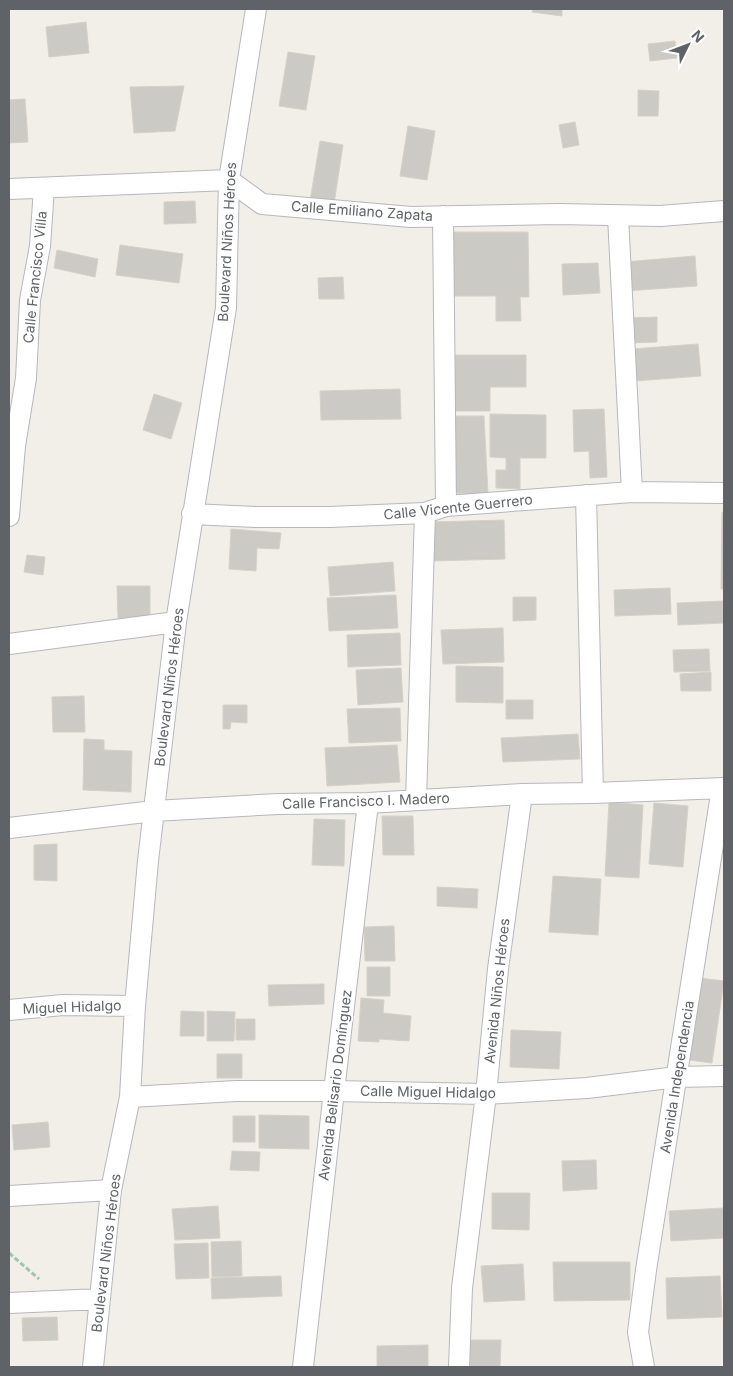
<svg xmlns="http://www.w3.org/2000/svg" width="733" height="1376" viewBox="0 0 733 1376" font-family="Inter,sans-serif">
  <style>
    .building { fill: #cccac5; stroke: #d6d1c6 }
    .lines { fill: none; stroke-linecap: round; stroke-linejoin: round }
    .minor-casing { stroke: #b5b8bc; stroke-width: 22 }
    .path { stroke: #9cc7a9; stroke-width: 3; stroke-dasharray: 5 2.5; stroke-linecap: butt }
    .minor { stroke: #fff; stroke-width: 20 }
    .labels { text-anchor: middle; stroke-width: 4; stroke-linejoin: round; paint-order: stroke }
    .street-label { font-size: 14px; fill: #5f6368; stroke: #fff }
  </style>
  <rect width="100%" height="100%" fill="#f1efe8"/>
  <path class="building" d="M 533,9 L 562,9 L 562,16 L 532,12 Z
    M 86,22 L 89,53 L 49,57 L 46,27 Z
    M 675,41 L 677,58 L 650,61 L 648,44 Z
    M 288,52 L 315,56 L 306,110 L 279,106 Z
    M 184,86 L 175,131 L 134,133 L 130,87 Z
    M 638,90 L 659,91 L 658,116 L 638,116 Z
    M 25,99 L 28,142 L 9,143 L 9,100 Z
    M 575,122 L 579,145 L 563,148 L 559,125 Z
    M 408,126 L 435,131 L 427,180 L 400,176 Z
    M 320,141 L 343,145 L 334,204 L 310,201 Z
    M 195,201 L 196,223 L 164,224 L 164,202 Z
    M 453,232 L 528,232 L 529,297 L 520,297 L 521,321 L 496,321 L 496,296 L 453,296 Z
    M 120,245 L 183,254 L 179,283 L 116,275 Z
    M 57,250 L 98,259 L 95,277 L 54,268 Z
    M 695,256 L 697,286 L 626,291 L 624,262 Z
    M 598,263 L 600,293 L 563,295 L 562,264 Z
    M 343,277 L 344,299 L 319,299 L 318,278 Z
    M 657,317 L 657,342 L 629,343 L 628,318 Z
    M 698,344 L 701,376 L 635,381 L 632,349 Z
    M 455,355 L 526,355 L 526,387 L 490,387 L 490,411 L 455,411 Z
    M 400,389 L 401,419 L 321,420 L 320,391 Z
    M 154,394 L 182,403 L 171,439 L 143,430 Z
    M 604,409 L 607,477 L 590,478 L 589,451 L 574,452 L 573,410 Z
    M 490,414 L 546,415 L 546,458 L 520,458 L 520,489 L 496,488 L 496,470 L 506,470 L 506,458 L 490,457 Z
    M 454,416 L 484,416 L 488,494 L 454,493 Z
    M 722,512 L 724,512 L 724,589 L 721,589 Z
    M 504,520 L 505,559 L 432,561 L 431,522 Z
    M 231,529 L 281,533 L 279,549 L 257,548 L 256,571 L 229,569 Z
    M 27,555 L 45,557 L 43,575 L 24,572 Z
    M 393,562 L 395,591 L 330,596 L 328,567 Z
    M 117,586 L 150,586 L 150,617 L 118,618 Z
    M 670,588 L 671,614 L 615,616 L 614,590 Z
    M 396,595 L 398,628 L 329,631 L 327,598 Z
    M 513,597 L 536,597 L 536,620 L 513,621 Z
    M 724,601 L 724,623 L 678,625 L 677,603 Z
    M 503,628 L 504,662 L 443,664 L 441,630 Z
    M 400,633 L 401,665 L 348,667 L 347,635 Z
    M 709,649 L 710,671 L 674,672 L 673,650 Z
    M 456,666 L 503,667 L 503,703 L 456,702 Z
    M 401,668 L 403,702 L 358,705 L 356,670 Z
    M 711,672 L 711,691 L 681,691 L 680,674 Z
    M 84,696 L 85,732 L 53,732 L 52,697 Z
    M 506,700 L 533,700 L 533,719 L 506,719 Z
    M 223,705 L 247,705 L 247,723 L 231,722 L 230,729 L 223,729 Z
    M 400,708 L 401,741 L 349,743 L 347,709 Z
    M 578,734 L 580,759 L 503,762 L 501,738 Z
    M 84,739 L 104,740 L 104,750 L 132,751 L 131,792 L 83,790 Z
    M 397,745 L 400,782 L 327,786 L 325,748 Z
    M 609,802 L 643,805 L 639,878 L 605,876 Z
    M 654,803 L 688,806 L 683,867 L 649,864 Z
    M 382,816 L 413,816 L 414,855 L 383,855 Z
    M 314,819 L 345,820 L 344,866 L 312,865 Z
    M 57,844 L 57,881 L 34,880 L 34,845 Z
    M 553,876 L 601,879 L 598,935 L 549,932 Z
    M 437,887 L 478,889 L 477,908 L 437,906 Z
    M 394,926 L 395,961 L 365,961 L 364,927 Z
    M 367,967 L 390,967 L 390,996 L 367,996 Z
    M 700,978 L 724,981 L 712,1063 L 689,1060 Z
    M 324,984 L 324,1004 L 269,1006 L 268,985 Z
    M 361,998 L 384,1000 L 383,1013 L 411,1016 L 409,1041 L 379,1039 L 379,1042 L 358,1041 Z
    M 181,1011 L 204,1012 L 204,1036 L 180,1036 Z
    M 207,1011 L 235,1012 L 234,1041 L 207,1041 Z
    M 236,1019 L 255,1019 L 255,1040 L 236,1040 Z
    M 511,1030 L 561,1032 L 559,1069 L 510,1067 Z
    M 217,1054 L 242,1054 L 242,1078 L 217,1078 Z
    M 259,1115 L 309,1116 L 309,1149 L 259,1148 Z
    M 233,1116 L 255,1116 L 255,1142 L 233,1142 Z
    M 48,1122 L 50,1147 L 14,1150 L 12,1125 Z
    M 232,1151 L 260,1152 L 259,1171 L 230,1170 Z
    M 596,1160 L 597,1189 L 563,1191 L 562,1161 Z
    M 492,1193 L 530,1193 L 529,1230 L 492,1229 Z
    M 218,1206 L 220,1238 L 175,1240 L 172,1209 Z
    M 724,1208 L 724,1238 L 671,1241 L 669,1211 Z
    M 241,1241 L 242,1276 L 212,1277 L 211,1242 Z
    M 208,1243 L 209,1278 L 176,1279 L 174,1244 Z
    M 553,1262 L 630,1262 L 630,1300 L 554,1301 Z
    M 523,1264 L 525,1300 L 484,1302 L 481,1266 Z
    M 281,1276 L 282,1296 L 212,1299 L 211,1278 Z
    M 720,1276 L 722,1317 L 667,1319 L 666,1278 Z
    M 57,1317 L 58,1340 L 23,1341 L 22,1318 Z
    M 470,1340 L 501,1340 L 500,1367 L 470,1367 Z
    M 428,1345 L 428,1367 L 377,1367 L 377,1346 Z"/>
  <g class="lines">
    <g class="minor-casing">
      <path id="minor" d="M 9,189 L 229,180 L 262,204 L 411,217 L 558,214 L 660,216 L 724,211
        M 443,216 L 446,506
        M 618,216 L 632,492
        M 586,495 L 593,793
        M 192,514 L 255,517 L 330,517 L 425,513 L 446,506 L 632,492 L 724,493
        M 9,516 L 15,446 L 26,378 L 30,300 L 40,246 L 44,188
        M 9,644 L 176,622
        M 416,800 L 425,513
        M 9,828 L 154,811 L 278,804 L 368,803 L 522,794 L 593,793 L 724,788
        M 9,1010 L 63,1005 L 135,1006
        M 130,1097 L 236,1091 L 334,1091 L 486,1094 L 587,1088 L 677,1077 L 724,1076
        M 9,1196 L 111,1190
        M 9,1303 L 100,1299
        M 93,1367 L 111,1190 L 130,1097 L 135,1006 L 148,861 L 176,622 L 226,308 L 229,180 L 256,9
        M 303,1367 L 334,1091 L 368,803
        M 459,1367 L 462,1288 L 486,1094 L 498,969 L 522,794
        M 644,1367 L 638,1332 L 646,1270 L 722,788"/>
    </g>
    <path class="path" d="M 9,1253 L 39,1279"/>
    <use href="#minor" class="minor"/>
  </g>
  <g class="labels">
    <g class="street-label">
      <text transform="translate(362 211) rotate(4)" y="5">Calle Emiliano Zapata</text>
      <text transform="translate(227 242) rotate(-87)" y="5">Boulevard Niños Héroes</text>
      <text transform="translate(35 277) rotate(-84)" y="5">Calle Francisco Villa</text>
      <text transform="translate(458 507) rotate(-6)" y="5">Calle Vicente Guerrero</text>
      <text transform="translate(169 687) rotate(-83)" y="5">Boulevard Niños Héroes</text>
      <text transform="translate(366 801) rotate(-2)" y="5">Calle Francisco I. Madero</text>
      <text transform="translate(497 991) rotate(-84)" y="5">Avenida Niños Héroes</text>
      <text transform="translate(72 1007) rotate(-2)" y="5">Miguel Hidalgo</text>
      <text transform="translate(677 1077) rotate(-81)" y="5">Avenida Independencia</text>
      <text transform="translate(335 1085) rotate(-83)" y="5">Avenida Belisario Domínguez</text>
      <text transform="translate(428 1092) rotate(1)" y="5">Calle Miguel Hidalgo</text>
      <text transform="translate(106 1253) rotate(-83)" y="5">Boulevard Niños Héroes</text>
    </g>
  </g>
  <rect width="733" height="1376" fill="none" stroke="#5f6368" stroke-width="20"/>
  <g transform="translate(688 45) rotate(48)" stroke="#ffffff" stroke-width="4" paint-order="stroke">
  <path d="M0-4L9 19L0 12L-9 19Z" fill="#5f6368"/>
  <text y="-8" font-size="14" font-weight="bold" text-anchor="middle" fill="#5f6368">N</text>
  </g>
</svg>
